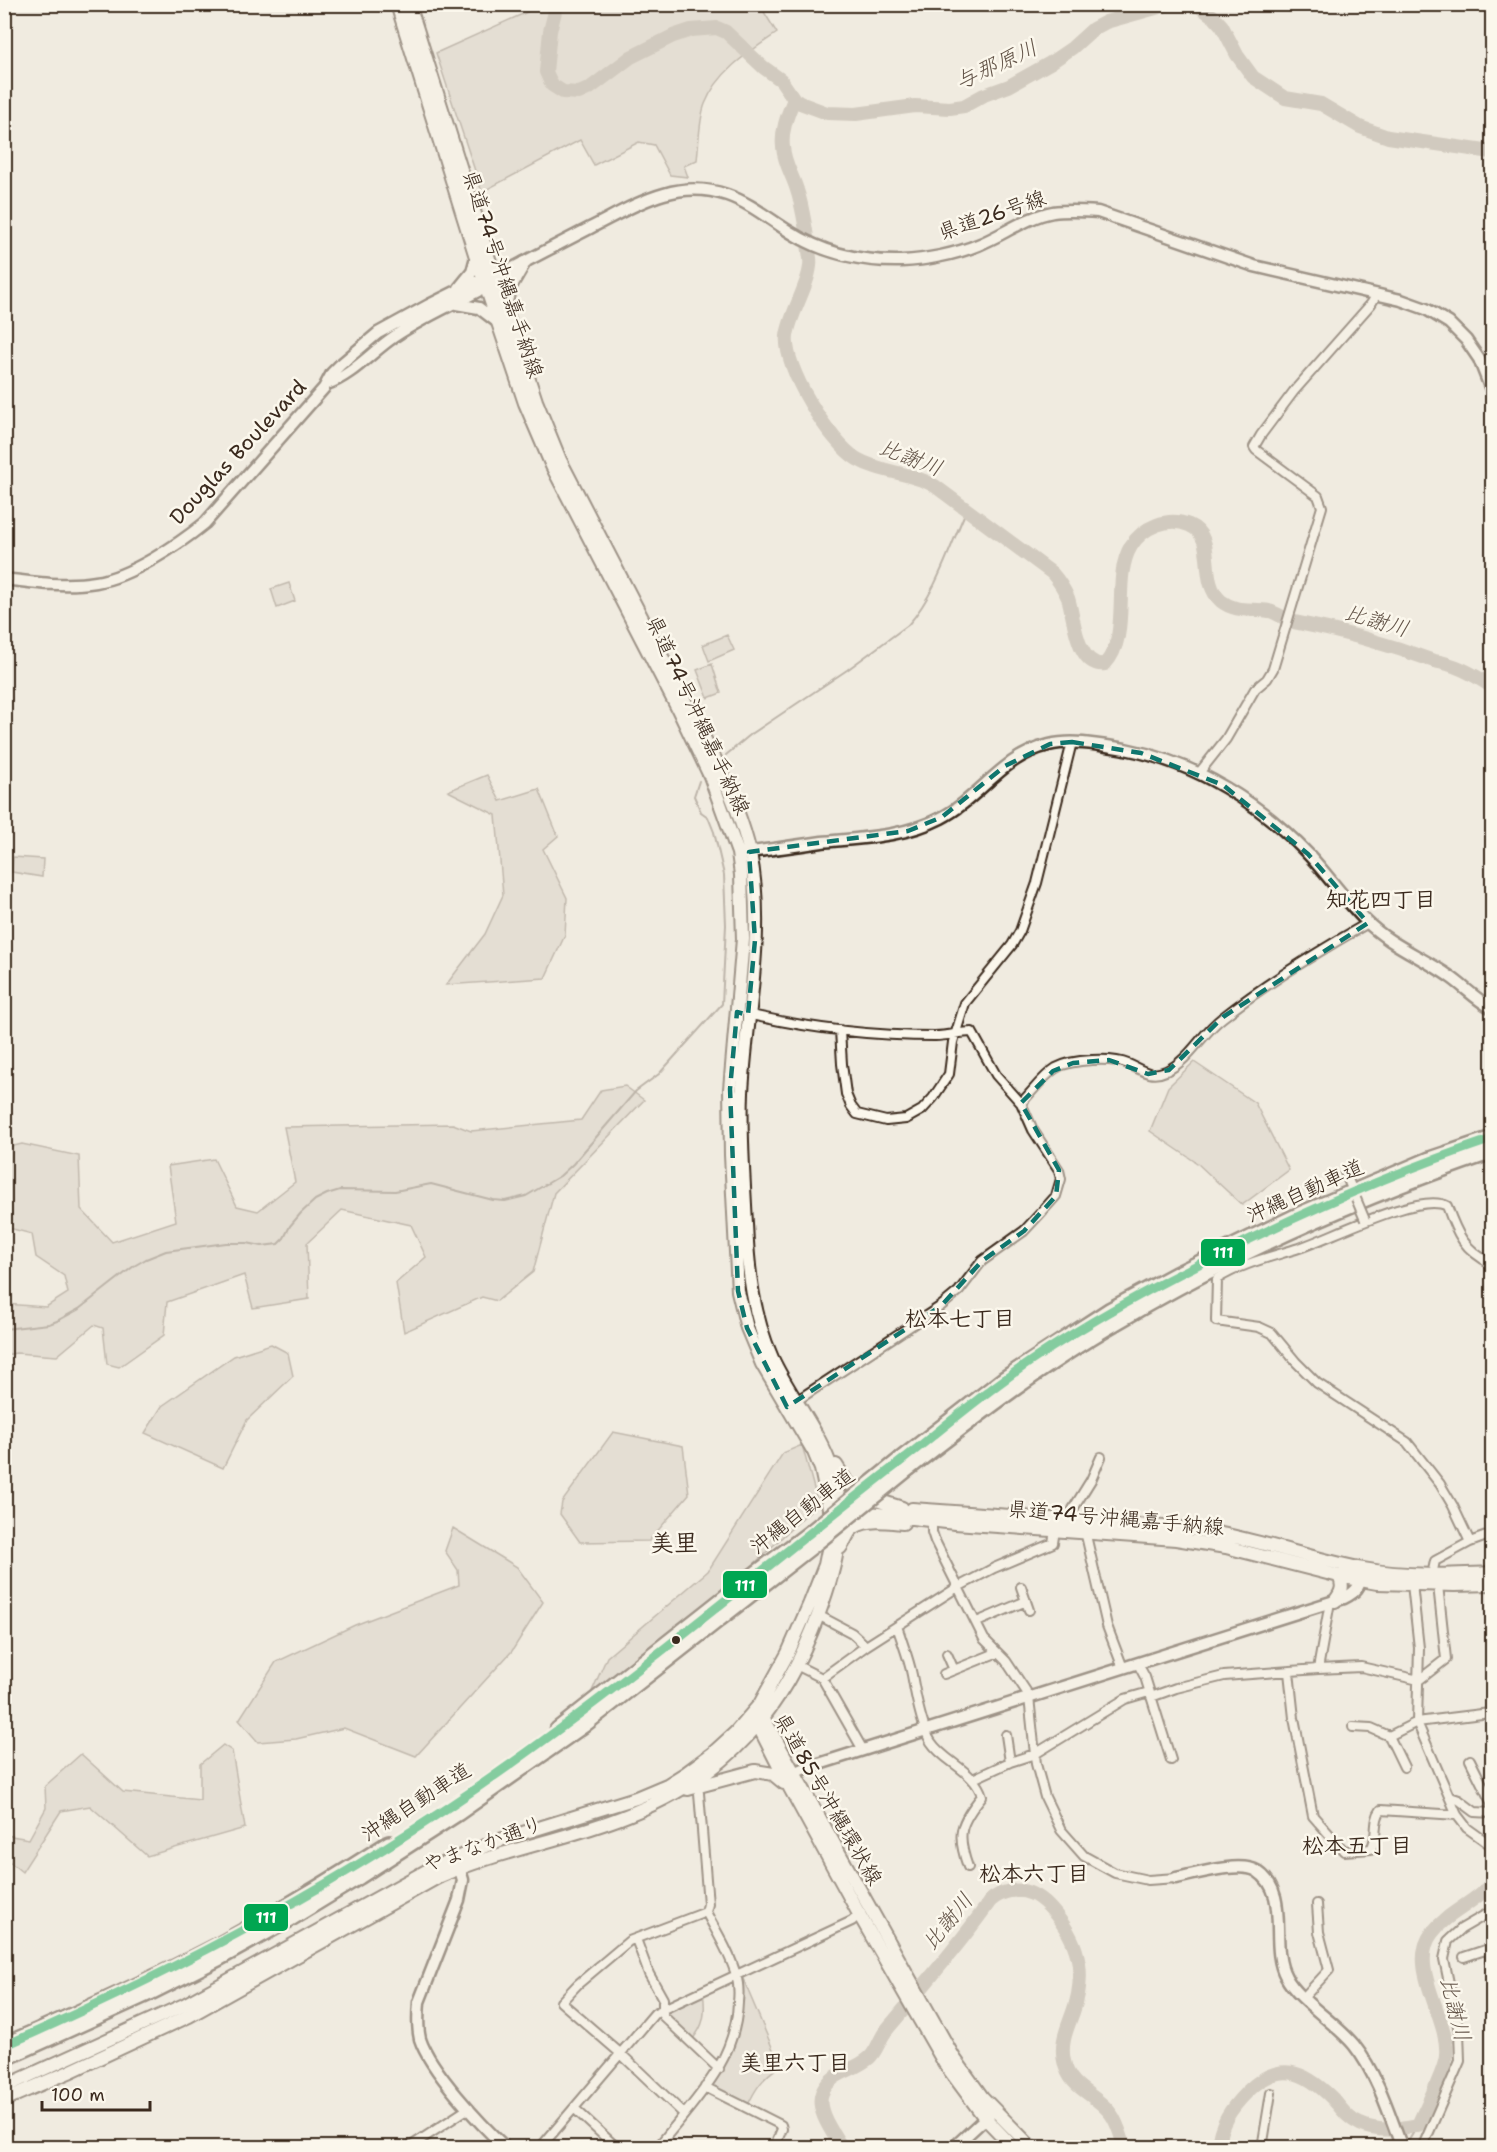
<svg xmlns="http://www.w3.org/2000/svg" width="1497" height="2152" viewBox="0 0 1497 2152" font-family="'Shantell Sans','Klee One',sans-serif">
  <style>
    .green { fill: #d5cec3; stroke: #887c70; stroke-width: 1.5 }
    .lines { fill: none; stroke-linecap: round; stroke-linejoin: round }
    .stream { stroke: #7f7367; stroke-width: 2 }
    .river { stroke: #aca397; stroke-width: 14 }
    .street-casing { stroke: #3b2a1e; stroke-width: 12 }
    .secondary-casing { stroke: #3b2a1e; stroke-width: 15 }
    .primary-casing { stroke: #3b2a1e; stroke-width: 16 }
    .highway-casing { stroke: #3b2a1e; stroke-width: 20 }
    .street { stroke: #fbf7ec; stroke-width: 8 }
    .secondary { stroke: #fbf7ec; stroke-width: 10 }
    .primary { stroke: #fbf7ec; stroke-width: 12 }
    .highway { stroke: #fbf7ec; stroke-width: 15 }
    .street-bridge-casing { stroke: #3b2a1e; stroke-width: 12; stroke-linecap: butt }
    .highway-bridge-casing { stroke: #3b2a1e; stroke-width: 20; stroke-linecap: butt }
    .street-bridge { stroke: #fbf7ec; stroke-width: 8 }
    .highway-bridge { stroke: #fbf7ec; stroke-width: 15 }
    .bus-1-casing { stroke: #fbf7ec; stroke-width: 14 }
    .bus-1 { stroke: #00a651; stroke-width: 9 }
    .marked { fill: none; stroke: #0f766e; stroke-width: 4.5; stroke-dasharray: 12 8; stroke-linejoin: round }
    .bus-dot { fill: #3b2a1e; stroke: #fbf7ec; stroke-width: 2 }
    .labels { text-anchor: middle; stroke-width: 5; stroke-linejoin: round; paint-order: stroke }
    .street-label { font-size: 21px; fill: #3b2a1e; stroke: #fbf7ec }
    .water-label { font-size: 22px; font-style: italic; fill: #635448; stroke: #fbf7ec }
    .neighbourhood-label { font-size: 22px; font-weight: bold; fill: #3b2a1e; stroke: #fbf7ec }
    .quarter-label { font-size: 24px; font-weight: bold; fill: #3b2a1e; stroke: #fbf7ec }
    .line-badge { stroke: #fbf7ec; stroke-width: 2 }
    .badge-label { font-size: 16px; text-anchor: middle; font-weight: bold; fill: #fff }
  </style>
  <rect width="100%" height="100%" fill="#f0ebe0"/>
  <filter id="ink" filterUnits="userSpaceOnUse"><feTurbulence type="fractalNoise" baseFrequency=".0167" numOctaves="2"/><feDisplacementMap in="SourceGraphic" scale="12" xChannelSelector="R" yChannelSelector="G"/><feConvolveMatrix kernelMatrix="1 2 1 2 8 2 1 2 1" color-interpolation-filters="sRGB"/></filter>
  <g filter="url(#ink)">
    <path class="green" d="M 534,5 L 752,5 L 761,7 L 777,33 C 749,52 718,71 705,104 C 699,119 699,143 697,160 L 684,166 L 688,177 L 670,175 L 654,145 L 639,142 L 594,165 L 580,140 L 482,192 L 436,53 L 527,12 Z
      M 289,583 L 295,601 L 277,608 L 271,589 Z
      M 727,635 L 734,650 L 709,661 L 703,645 Z
      M 712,664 L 721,693 L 708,698 L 697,670 Z
      M 487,775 L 500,801 L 539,789 L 558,836 L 543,849 L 567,898 L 565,935 L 545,978 L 446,985 L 485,934 L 503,895 L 496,815 L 448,791 Z
      M 13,857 L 43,859 L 42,877 L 12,872 Z
      M 1194,1062 L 1255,1103 L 1289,1170 L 1242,1205 L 1197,1163 L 1150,1131 L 1168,1087 Z
      M 625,1086 L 644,1100 L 554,1193 L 533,1272 L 497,1301 L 482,1297 L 404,1332 L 396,1283 L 426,1257 L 411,1225 L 342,1210 L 307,1243 L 309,1299 L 253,1308 L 244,1275 L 167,1302 L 164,1335 L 119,1367 L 107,1364 L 103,1328 L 94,1325 L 57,1356 L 16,1353 L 5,1355 L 5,1304 L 46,1307 L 68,1293 L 64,1276 L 36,1257 L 32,1234 L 5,1227 L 5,1148 L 22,1144 L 79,1156 L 81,1209 L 112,1242 L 176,1221 L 168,1166 L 214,1159 L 237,1206 L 258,1211 L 295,1182 L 284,1127 L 453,1124 L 471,1131 L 581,1120 L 601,1090 Z
      M 271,1344 L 288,1353 L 293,1376 L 247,1420 L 223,1468 L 145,1433 L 162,1406 L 234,1356 Z
      M 613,1432 L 683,1446 L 689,1494 L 649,1541 L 580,1542 L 560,1514 L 562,1502 Z
      M 802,1445 L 818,1503 L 714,1602 L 589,1698 L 607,1657 L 708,1571 L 783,1453 Z
      M 453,1528 L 517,1567 L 543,1602 L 512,1651 L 416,1756 L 344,1728 L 296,1739 L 258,1742 L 239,1720 L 276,1662 L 355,1625 L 459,1585 L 458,1570 L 445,1551 Z
      M 223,1745 L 232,1751 L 245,1828 L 147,1856 L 90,1806 L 61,1811 L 22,1872 L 5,1858 L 5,1835 L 29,1839 L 46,1808 L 45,1786 L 81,1754 L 123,1792 L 200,1800 L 200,1764 Z
      M 741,1974 L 780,2066 C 763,2077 755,2089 747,2107 L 705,2087 L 727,2054 Z
      M 703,1991 C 706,2013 705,2026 690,2042 L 662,2011 Z"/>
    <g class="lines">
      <path class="stream" d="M 726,755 L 750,735 L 847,670 L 908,625 C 936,593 949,549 966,511
        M 4,1329 L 49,1324 L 57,1321 L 79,1309 L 134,1266 L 146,1259 L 166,1251 L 226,1243 L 247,1243 L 262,1246 L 278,1244 L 284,1238 L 290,1226 L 301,1213 L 315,1200 L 327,1194 L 340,1190 L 395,1191 L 431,1184 L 493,1200 L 505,1201 L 526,1196 L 560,1176 L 573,1164 L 636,1091 L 659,1074 L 722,1004 L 726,925 L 724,875 L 714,832 L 708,817 L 701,812 L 694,796 L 699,781
        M 1406,2145 L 1418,2125"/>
      <path class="river" d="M 557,4 L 550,31 L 546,72 L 552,85 L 563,92 L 579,93 L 590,88 L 631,57 L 673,36 L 691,30 L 717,28 L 726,32 L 763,67 L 781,80 L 794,99 L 800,103 L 827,113 L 856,114 L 915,106 L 950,108 L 964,106 L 984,95 L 1009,86 L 1050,63 L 1072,48 L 1093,29 L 1106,22 L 1170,4
        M 1196,4 L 1214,17 L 1222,26 L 1237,55 L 1253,77 L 1285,98 L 1321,104 L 1360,127 L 1388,137 L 1492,152
        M 794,99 C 788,114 781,130 783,147 C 784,163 793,176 797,190 C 804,211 807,237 810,258 C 813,279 790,312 787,336 C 783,367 830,443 857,459 C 881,473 911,472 935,486 L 1052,573 C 1059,581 1064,589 1068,598 C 1074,615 1076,668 1105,664 C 1132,635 1111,579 1131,546 C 1143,527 1168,516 1189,525 C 1219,538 1197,580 1221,601 C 1236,613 1252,608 1269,611 C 1278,613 1285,620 1294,622 C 1342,631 1388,644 1434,661 C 1456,664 1474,674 1492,687
        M 842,2148 C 834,2134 815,2110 822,2093 C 831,2071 853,2072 869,2058 C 875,2053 877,2046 881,2039 C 884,2032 890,2026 895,2020 C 927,1981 961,1943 990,1901 C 1001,1891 1017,1887 1032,1894 C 1045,1900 1056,1914 1064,1926 C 1082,1953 1084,1982 1073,2012 C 1067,2029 1060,2043 1064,2061 C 1070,2091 1095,2092 1111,2114 C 1118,2123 1121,2137 1125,2148
        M 1218,2148 C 1219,2125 1231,2108 1247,2092 C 1279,2060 1304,2070 1333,2099 C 1341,2108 1348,2119 1360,2124 C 1380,2133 1398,2129 1418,2125 C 1425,2108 1445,2072 1446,2056 C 1450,2018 1406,1967 1432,1933 C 1448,1912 1475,1903 1492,1883"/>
      <g class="street-casing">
        <path id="street" d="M 1199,773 L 1226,739 L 1255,689 L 1267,679 L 1273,669 L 1322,507 L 1318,496 L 1256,450 L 1254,447 L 1261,435 L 1294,391 L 1371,304 L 1377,294
          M 747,1014 C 808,1028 872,1036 935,1036 C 948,1036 960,1032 972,1032 L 996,1075 L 1021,1103 L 1033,1130 L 1059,1170 L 1061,1179 L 1056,1196 L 1038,1216 L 1024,1231 L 982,1261 L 959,1291 L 941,1306 L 793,1403
          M 840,1030 L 842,1064 L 846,1094 L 851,1106 L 857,1114 L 886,1121 L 906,1119 L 922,1110 L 933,1098 L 949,1074 L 953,1042 L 965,1003 L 1012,945 L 1020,931 L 1037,883 L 1072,742
          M 1021,1103 C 1032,1092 1043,1076 1056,1068 C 1072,1059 1112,1057 1128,1064 C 1142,1070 1151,1078 1166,1071 C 1189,1061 1202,1033 1222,1018 C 1268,982 1317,952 1368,923
          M 932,1520 L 932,1532 L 935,1541 L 984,1639 L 1006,1661 L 1026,1691 L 1029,1697 L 1036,1764 L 1045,1797 L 1061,1830 L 1084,1856 L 1115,1873 L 1148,1880 L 1176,1878
          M 1076,1523 L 1074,1521 L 1073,1509 L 1091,1480 L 1101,1457
          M 1085,1531 L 1107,1626 L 1123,1668
          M 1470,1542 L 1453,1506 L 1440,1484 L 1407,1442 L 1317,1383 L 1296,1362 L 1272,1333 L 1259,1327 L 1216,1321 L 1217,1279 C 1242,1263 1271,1257 1299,1248 C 1328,1239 1420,1191 1447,1206 C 1457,1234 1464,1250 1492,1264
          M 1432,1575 L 1435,1561 L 1470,1542 L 1492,1534
          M 1412,1584 L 1419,1648 L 1417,1722 L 1457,1815 L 1467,1828 L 1492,1846
          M 1021,1587 L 1029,1610
          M 818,1615 L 852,1633 L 866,1646
          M 977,1622 L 1026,1601
          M 897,1626 C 902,1642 909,1659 912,1675 C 915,1692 922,1728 931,1742 C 944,1762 975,1771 982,1796 C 960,1823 956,1834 968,1867
          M 947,1654 L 954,1670
          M 1138,1664 L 1145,1677 L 1171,1760
          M 796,1665 L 822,1678 L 863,1750
          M 1318,1669 L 1330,1602
          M 1289,1672 L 1294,1718 L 1313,1816 L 1344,1851 L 1371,1849 C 1379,1837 1372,1822 1381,1810 L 1457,1815
          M 944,1674 L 996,1653
          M 822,1678 L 866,1646 L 958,1587 L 994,1568 L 1053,1543 L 1055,1530
          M 1151,1697 L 1176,1688 L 1224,1676 L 1318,1669 L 1361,1667 L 1419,1680 L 1446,1659 L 1438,1585
          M 1353,1727 L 1371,1728 L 1389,1736 L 1404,1767
          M 1006,1735 L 1010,1762
          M 1389,1736 L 1417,1722 L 1490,1713
          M 1470,1760 L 1492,1804
          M 973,1779 L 1010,1762 L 1035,1754 L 1125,1699 L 1149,1692
          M 1450,1797 L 1459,1800 L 1475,1812 L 1492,1813
          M 636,1939 L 649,1974 L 663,1999 L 663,2016 L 719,2069
          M 1464,1957 L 1485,1950 L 1489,1952 L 1492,1965
          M 1304,1997 L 1329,1970 L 1319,1932 L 1317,1904
          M 705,2087 L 781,2125 L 782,2129 L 774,2148
          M 574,2108 L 617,2148
          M 684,2114 L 620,2053 L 561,2002 L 578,1984 L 629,1941 L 706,1912
          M 408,2148 L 469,2108
          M 540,2148 L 655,2013 L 852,1921 L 861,1913
          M 657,2148 C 693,2102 736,2063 738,2002 C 739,1993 739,1984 736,1975 C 730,1953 717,1933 706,1912 L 708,1904 L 699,1793 L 697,1788
          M 1262,2148 L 1271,2093
          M 1422,2148 L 1460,2061 L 1459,2031 L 1444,1959 L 1448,1941 L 1461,1929 L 1492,1911"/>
      </g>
      <g class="secondary-casing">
        <path id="secondary" d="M 459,288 L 472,272 L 476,257
          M 456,304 L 479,308 L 500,324
          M 327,384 C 350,376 368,356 388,341 C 415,321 448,307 478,291 L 485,283 C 520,264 555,246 590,228 C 614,216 639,201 664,194 C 684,188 707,188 727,195 C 750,203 769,219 790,232 C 823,253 863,262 902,261 C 926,260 956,254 978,245 C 1003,235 1026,217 1053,212 C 1068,210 1083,211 1098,212 L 1254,266 L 1401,300 L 1426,309 L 1449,323 L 1466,340 L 1479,359 L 1492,392
          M 4,579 C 35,583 66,587 96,582 C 130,577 178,545 205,523 L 324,388 L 332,373 L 340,365 L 378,333 L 429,305 L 475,282 L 485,283
          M 741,853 C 768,850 795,846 822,842 C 862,838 904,837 941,818 C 980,798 1002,756 1049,745 C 1073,739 1101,745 1125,749 C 1197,763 1260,803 1310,856 C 1329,877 1346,901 1366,921 C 1390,945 1422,957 1449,976 C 1464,986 1476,1000 1492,1008
          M 794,1776 L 800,1770 L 1344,1598 C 1356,1592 1360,1587 1362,1574
          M 457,1860 L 463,1880 L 459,1900 L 419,2002 C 418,2014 417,2027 420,2039 C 430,2070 481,2125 506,2148
          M 1176,1878 C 1196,1874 1240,1861 1257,1871 C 1292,1894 1268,1945 1286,1977 C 1298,2000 1336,2023 1354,2045 C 1377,2074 1389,2113 1402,2148
          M 953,2148 L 991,2113"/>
      </g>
      <g class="primary-casing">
        <path id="primary" d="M 505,305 L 510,287 L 524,263
          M 836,1465 L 846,1481 L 864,1496 L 902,1508
          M 912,1509 L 1192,1529 C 1250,1537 1305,1557 1363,1569 C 1406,1577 1450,1575 1492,1573
          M 852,1511 L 955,1523 L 1176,1539 L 1226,1547 L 1339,1576 L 1377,1583 L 1455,1585 L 1492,1584
          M 840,1548 C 844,1543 846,1537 850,1531 C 862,1517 887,1522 903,1523
          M 1335,1601 C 1342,1592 1344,1586 1339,1576
          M 759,1716 L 764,1719 L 954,2058 L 982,2097 L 1032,2148
          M 755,1719 L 790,1788 L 859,1914 L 945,2064 L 985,2118 L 1014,2148
          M 688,1789 L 755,1771 L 773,1774 L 784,1783
          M 4,2087 L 184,2005 L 430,1869 L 500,1840 L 636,1798 L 667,1785 L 686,1773 L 713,1753 L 735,1733 L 760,1704 L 788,1653 L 810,1603 L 825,1565 L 829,1545 L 829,1508 L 821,1469 L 814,1452 L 762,1364 L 747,1328 L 738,1291 L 731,1155 L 730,1089 L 743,939 L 741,875 L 738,853 L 710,776 L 678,709 L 552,466 L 525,403 L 476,257 L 397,4
          M 4,2100 L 69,2072 L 189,2016 L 438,1877 C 499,1850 566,1840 628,1815 C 727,1776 782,1713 819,1613 C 836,1567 848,1522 833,1473 C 820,1431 790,1397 772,1358 C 753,1316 748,1270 746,1224 C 744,1181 740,1136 742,1093 C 746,1015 766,932 750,853 C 743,822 730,792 717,763 L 560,460 L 536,401 L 490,262 L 409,4"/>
      </g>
      <g class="highway-casing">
        <path id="highway" d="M 902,1459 L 1005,1379 L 1111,1310 L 1176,1275 L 1300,1215 L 1430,1160 L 1492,1139
          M 909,1467 C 976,1415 1044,1363 1117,1321 C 1235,1251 1363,1195 1492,1151
          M 558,1730 L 743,1584 L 812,1532
          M 4,2046 C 76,2015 147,1983 216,1947 C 275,1915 333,1880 389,1844
          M 4,2058 L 150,1992 L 220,1957 L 287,1920 L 359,1876 L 457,1813 L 584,1724 L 815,1543"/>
      </g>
      <use href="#street" class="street"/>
      <use href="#secondary" class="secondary"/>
      <use href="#primary" class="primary"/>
      <use href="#highway" class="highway"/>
      <g class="street-bridge-casing">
        <path id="street-bridge" d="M 1344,1170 L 1365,1220"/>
      </g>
      <g class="highway-bridge-casing">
        <path id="highway-bridge" d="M 812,1532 L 902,1459
          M 815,1543 L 909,1467"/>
      </g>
      <use href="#street-bridge" class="street-bridge"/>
      <use href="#highway-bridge" class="highway-bridge"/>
      <g class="bus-1-casing">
        <path id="bus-1" d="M 4,2046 C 185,1967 351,1878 511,1764 C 640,1672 762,1570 887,1472 C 926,1442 964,1409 1004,1380 C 1078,1326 1158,1283 1240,1244 C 1322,1204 1406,1168 1492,1139"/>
      </g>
      <use href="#bus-1" class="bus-1"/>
    </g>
  </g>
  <path d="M0 0H1497V2152H0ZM 1072,742 L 1141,753 L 1223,785 L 1308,854 L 1368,923 L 1223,1017 L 1169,1070 L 1148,1074 L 1109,1060 L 1073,1063 L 1053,1071 L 1021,1103 L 1059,1170 L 1056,1196 L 1024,1231 L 982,1261 L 941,1306 L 787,1407 L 747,1328 L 738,1291 L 730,1089 L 737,1012 L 748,1015 L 755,940 L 749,852 L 908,831 L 942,817 L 1005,766 L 1050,744 Z" fill="#f0ebe0" fill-opacity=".55" fill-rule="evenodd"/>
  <path class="marked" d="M 1072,742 L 1141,753 L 1223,785 L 1308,854 L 1368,923 L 1223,1017 L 1169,1070 L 1148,1074 L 1109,1060 L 1073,1063 L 1053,1071 L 1021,1103 L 1059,1170 L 1056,1196 L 1024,1231 L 982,1261 L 941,1306 L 787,1407 L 747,1328 L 738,1291 L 730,1089 L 737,1012 L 748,1015 L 755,940 L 749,852 L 908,831 L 942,817 L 1005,766 L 1050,744 Z"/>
  <circle class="bus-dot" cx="676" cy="1640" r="5"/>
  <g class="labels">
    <g class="street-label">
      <text transform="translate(992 215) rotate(-19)" y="7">県道26号線</text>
      <text transform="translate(503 274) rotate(72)" y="7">県道74号沖縄嘉手納線</text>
      <text transform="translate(238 452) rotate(-47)" y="7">Douglas Boulevard</text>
      <text transform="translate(698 715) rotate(65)" y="7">県道74号沖縄嘉手納線</text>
      <text transform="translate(1305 1191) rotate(-24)" y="7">沖縄自動車道</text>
      <text transform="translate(802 1511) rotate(-38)" y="7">沖縄自動車道</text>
      <text transform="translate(1116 1518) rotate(5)" y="7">県道74号沖縄嘉手納線</text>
      <text transform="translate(828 1799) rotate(60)" y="7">県道85号沖縄環状線</text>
      <text transform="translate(416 1802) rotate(-33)" y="7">沖縄自動車道</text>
      <text transform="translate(483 1844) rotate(-20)" y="7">やまなか通り</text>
    </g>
    <g class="water-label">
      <text transform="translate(996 64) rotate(-25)" y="8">与那原川</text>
      <text transform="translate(911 457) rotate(21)" y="8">比謝川</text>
      <text transform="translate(1377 620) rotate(16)" y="8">比謝川</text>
      <text transform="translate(947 1921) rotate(-51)" y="8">比謝川</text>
      <text transform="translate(1456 2009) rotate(76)" y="8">比謝川</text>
    </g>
    <g class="neighbourhood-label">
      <text x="1381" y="907">知花四丁目</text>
      <text x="960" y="1326">松本七丁目</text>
      <text x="1357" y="1853">松本五丁目</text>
      <text x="1034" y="1881">松本六丁目</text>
      <text x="795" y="2070">美里六丁目</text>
    </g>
    <g class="quarter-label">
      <text x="674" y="1551">美里</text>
    </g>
  </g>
  <g class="line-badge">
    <rect x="1200" y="1238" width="46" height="29" rx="6" fill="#00a651"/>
    <rect x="722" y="1570" width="46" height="29" rx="6" fill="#00a651"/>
    <rect x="243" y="1903" width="46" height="29" rx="6" fill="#00a651"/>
  </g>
  <g class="badge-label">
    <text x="1223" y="1258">111</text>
    <text x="745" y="1591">111</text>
    <text x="266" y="1923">111</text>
  </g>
  <rect width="1497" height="2152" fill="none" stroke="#fbf7ec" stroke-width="24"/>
  <rect x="12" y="12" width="1473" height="2128" fill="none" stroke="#3b2a1e" stroke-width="2" filter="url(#ink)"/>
  <path d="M42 2101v9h108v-9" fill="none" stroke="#3b2a1e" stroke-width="3"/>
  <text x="51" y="2101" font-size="18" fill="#3b2a1e" stroke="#fbf7ec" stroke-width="4.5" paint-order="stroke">100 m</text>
</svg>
